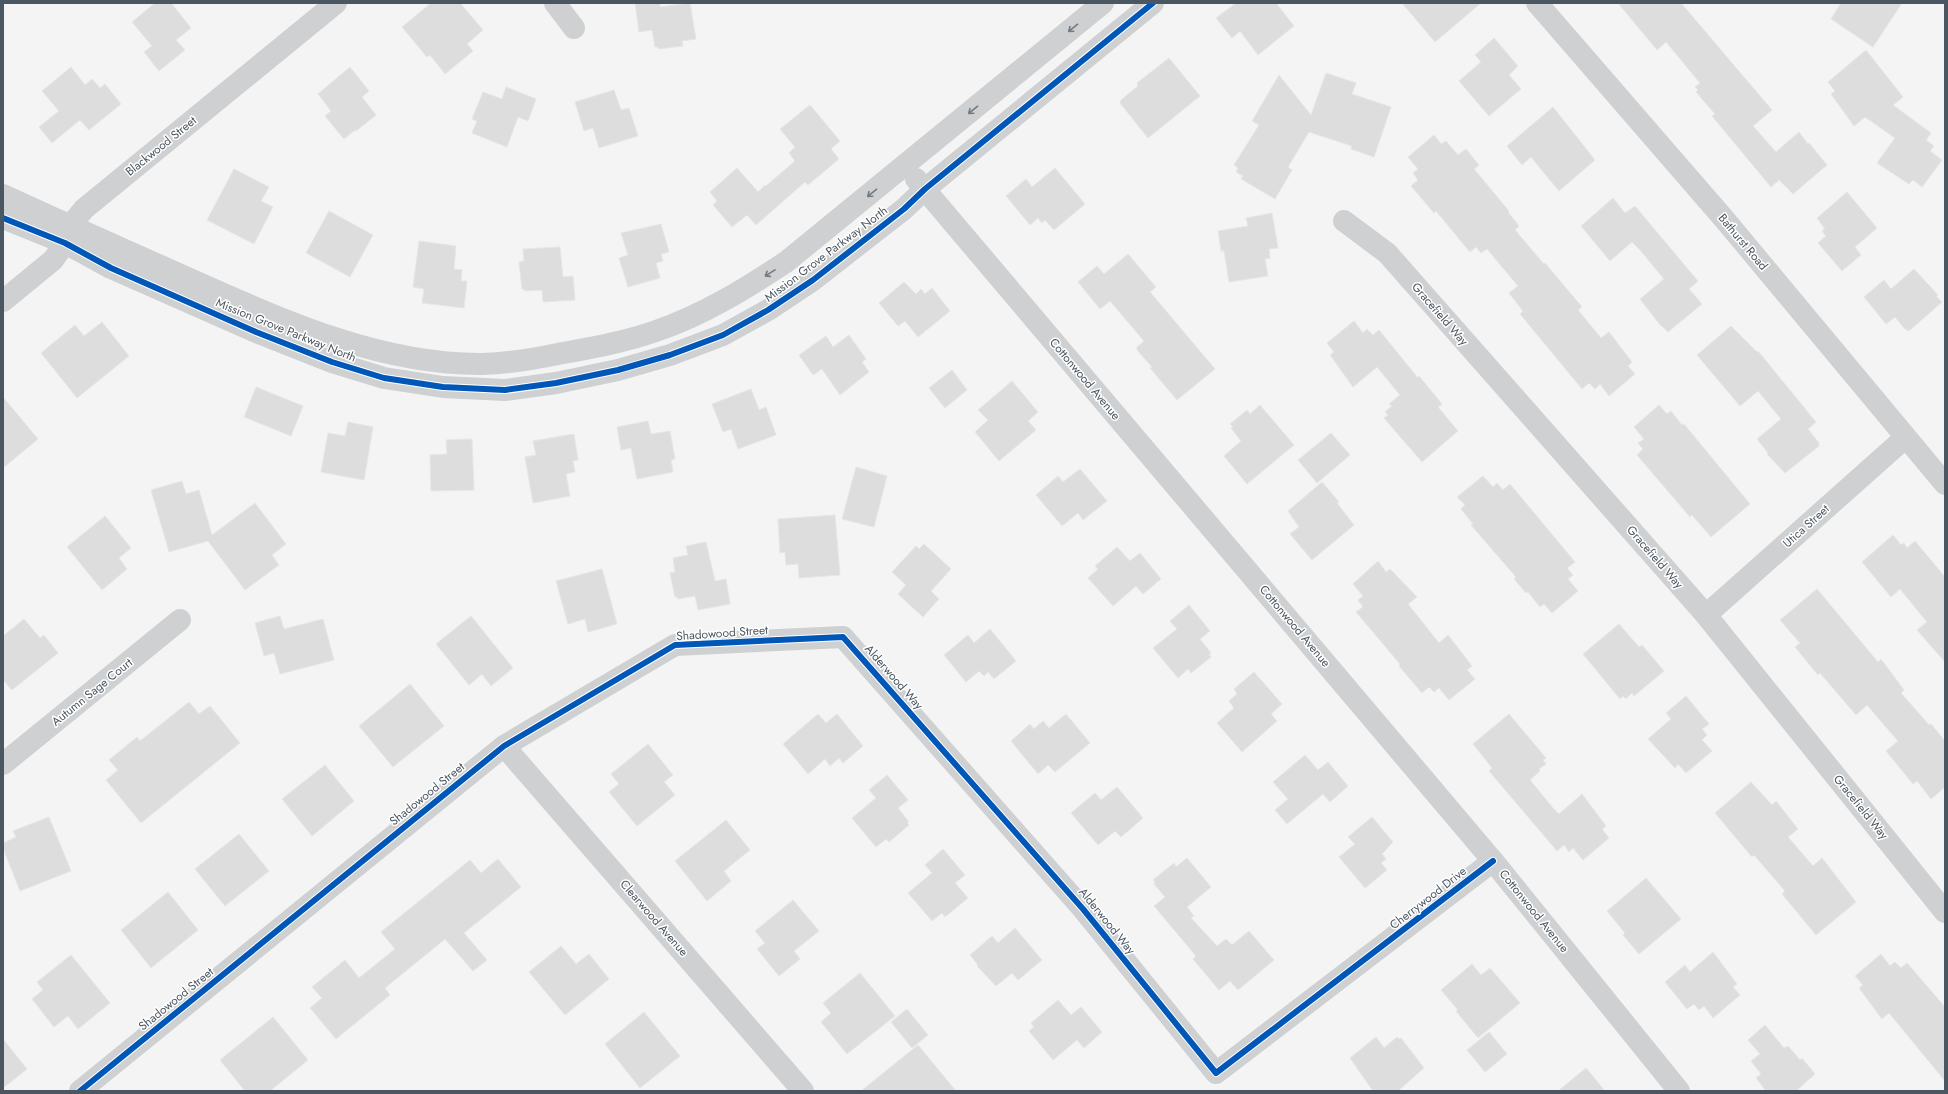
<svg xmlns="http://www.w3.org/2000/svg" width="1948" height="1094" viewBox="0 0 1948 1094" font-family="Jost,sans-serif">
  <style>
    .building { fill: #ddddde; stroke: #e5e6e7 }
    .lines { fill: none; stroke-linecap: round; stroke-linejoin: round }
    .minor { stroke: #ced0d2; stroke-width: 22 }
    .cycleway-casing { stroke: #fff; stroke-width: 8 }
    .cycleway { stroke: #0057b8; stroke-width: 6 }
    .oneway { stroke: #727b83 }
    .labels { text-anchor: middle; stroke-width: 3; stroke-linejoin: round; paint-order: stroke }
    .street-label { font-size: 12px; fill: #4a5661; stroke: #fff }
  </style>
  <rect width="100%" height="100%" fill="#f4f4f4"/>
  <path class="building" d="M 155,3 L 171,3 L 191,28 L 176,40 L 185,50 L 159,71 L 144,52 L 152,46 L 132,22 Z
    M 431,3 L 460,3 L 483,30 L 467,44 L 473,51 L 445,74 L 430,55 L 427,57 L 402,27 Z
    M 635,3 L 660,3 L 660,7 L 690,3 L 696,39 L 682,41 L 683,46 L 658,49 L 658,47 L 655,47 L 652,30 L 639,32 Z
    M 1236,3 L 1276,3 L 1294,26 L 1258,55 L 1240,31 L 1232,38 L 1216,18 Z
    M 1402,3 L 1481,3 L 1435,42 Z
    M 1618,3 L 1681,3 L 1772,110 L 1753,126 L 1776,152 L 1799,132 L 1808,144 L 1809,143 L 1827,165 L 1793,194 L 1779,180 L 1771,187 L 1712,116 L 1715,114 L 1696,92 L 1698,90 L 1695,87 L 1700,83 L 1666,42 L 1657,50 Z
    M 1841,3 L 1902,3 L 1873,47 L 1831,19 Z
    M 1494,38 L 1518,66 L 1509,75 L 1521,89 L 1489,116 L 1459,81 L 1481,62 L 1475,55 Z
    M 1866,50 L 1903,97 L 1893,105 L 1931,133 L 1926,140 L 1934,146 L 1930,151 L 1942,160 L 1922,187 L 1913,180 L 1909,184 L 1877,163 L 1895,138 L 1865,117 L 1854,126 L 1831,94 L 1835,91 L 1828,82 Z
    M 1169,58 L 1200,96 L 1148,138 L 1120,103 L 1121,100 L 1138,86 L 1137,83 Z
    M 71,67 L 85,85 L 92,79 L 100,88 L 105,84 L 121,104 L 89,130 L 80,120 L 52,143 L 39,127 L 59,111 L 42,91 Z
    M 350,67 L 369,91 L 362,97 L 376,115 L 356,131 L 355,130 L 344,139 L 325,116 L 331,111 L 318,94 Z
    M 1326,73 L 1356,83 L 1352,94 L 1391,107 L 1374,157 L 1351,149 L 1352,146 L 1309,132 L 1288,167 L 1292,170 L 1275,199 L 1241,179 L 1243,176 L 1236,172 L 1238,168 L 1234,165 L 1259,125 L 1252,121 L 1279,75 L 1311,115 Z
    M 506,87 L 536,99 L 528,121 L 518,117 L 507,147 L 472,133 L 477,121 L 472,119 L 483,92 L 502,99 Z
    M 614,90 L 621,110 L 629,108 L 638,136 L 599,148 L 593,128 L 584,131 L 575,102 Z
    M 810,105 L 840,141 L 831,149 L 839,159 L 808,185 L 805,182 L 756,225 L 747,215 L 732,227 L 713,205 L 717,201 L 710,192 L 737,168 L 758,192 L 765,185 L 766,186 L 795,161 L 789,153 L 795,147 L 780,129 Z
    M 1553,107 L 1595,160 L 1559,191 L 1531,157 L 1522,165 L 1507,146 Z
    M 1434,135 L 1441,144 L 1446,141 L 1458,155 L 1466,149 L 1479,165 L 1474,169 L 1509,211 L 1508,212 L 1519,226 L 1515,230 L 1544,264 L 1545,263 L 1582,307 L 1578,310 L 1601,338 L 1609,332 L 1632,362 L 1628,366 L 1635,374 L 1609,396 L 1600,384 L 1595,389 L 1589,383 L 1582,389 L 1520,314 L 1523,311 L 1509,293 L 1518,286 L 1487,249 L 1481,253 L 1476,247 L 1470,252 L 1436,211 L 1434,213 L 1411,186 L 1418,180 L 1413,173 L 1418,169 L 1408,157 Z
    M 1055,168 L 1085,204 L 1054,230 L 1045,220 L 1042,223 L 1038,218 L 1030,225 L 1006,196 L 1026,179 L 1032,187 Z
    M 234,169 L 269,187 L 261,201 L 273,207 L 254,244 L 207,220 Z
    M 1847,192 L 1877,228 L 1855,247 L 1861,255 L 1842,271 L 1818,243 L 1826,236 L 1822,231 L 1825,229 L 1817,218 Z
    M 1613,198 L 1625,213 L 1635,206 L 1698,281 L 1689,289 L 1702,304 L 1668,332 L 1662,326 L 1661,326 L 1640,299 L 1664,279 L 1640,250 L 1632,242 L 1610,261 L 1581,226 Z
    M 329,211 L 373,235 L 350,277 L 306,253 Z
    M 1272,213 L 1278,248 L 1269,249 L 1270,258 L 1265,259 L 1268,276 L 1229,282 L 1224,251 L 1221,251 L 1218,231 L 1248,226 L 1246,218 Z
    M 661,224 L 669,252 L 661,254 L 663,261 L 656,263 L 660,278 L 628,287 L 619,258 L 628,255 L 621,233 Z
    M 419,241 L 456,246 L 454,269 L 462,270 L 461,281 L 467,281 L 464,308 L 422,303 L 424,289 L 413,287 Z
    M 560,247 L 563,277 L 573,276 L 575,300 L 543,302 L 542,290 L 525,291 L 524,289 L 522,289 L 519,262 L 524,261 L 523,249 Z
    M 1128,254 L 1156,287 L 1150,292 L 1215,369 L 1177,400 L 1150,368 L 1152,367 L 1137,350 L 1137,347 L 1144,341 L 1110,301 L 1100,309 L 1078,282 L 1097,266 L 1104,274 Z
    M 1914,269 L 1938,295 L 1936,296 L 1942,302 L 1909,331 L 1905,329 L 1895,317 L 1886,324 L 1864,297 L 1884,280 L 1891,289 Z
    M 904,282 L 916,294 L 921,289 L 925,294 L 932,288 L 950,311 L 918,337 L 905,321 L 898,326 L 879,303 Z
    M 1354,321 L 1363,333 L 1367,329 L 1373,335 L 1379,330 L 1418,378 L 1419,376 L 1442,404 L 1438,407 L 1458,431 L 1422,462 L 1384,418 L 1388,415 L 1385,412 L 1392,406 L 1389,404 L 1400,395 L 1377,367 L 1353,387 L 1330,355 L 1334,352 L 1327,343 Z
    M 102,322 L 129,356 L 77,398 L 41,353 L 75,325 L 84,336 Z
    M 1731,326 L 1757,352 L 1758,351 L 1816,422 L 1808,429 L 1819,443 L 1819,446 L 1785,473 L 1767,454 L 1768,453 L 1757,439 L 1781,419 L 1758,391 L 1740,406 L 1697,355 Z
    M 849,335 L 866,359 L 862,362 L 869,372 L 840,395 L 822,369 L 813,375 L 799,355 L 826,336 L 833,347 Z
    M 952,370 L 967,390 L 945,408 L 929,388 Z
    M 1012,381 L 1038,412 L 1028,421 L 1036,430 L 999,461 L 975,432 L 988,420 L 978,410 Z
    M 256,387 L 303,406 L 291,436 L 244,417 Z
    M 751,389 L 759,410 L 766,407 L 776,435 L 738,449 L 731,429 L 723,432 L 712,404 Z
    M 3,397 L 38,439 L 3,468 Z
    M 1260,405 L 1294,445 L 1247,484 L 1224,456 L 1241,441 L 1231,428 L 1233,427 L 1230,424 L 1247,410 L 1250,414 Z
    M 1659,405 L 1667,414 L 1671,411 L 1682,425 L 1684,424 L 1750,504 L 1711,537 L 1692,515 L 1690,517 L 1637,455 L 1643,449 L 1638,443 L 1644,439 L 1634,427 Z
    M 648,421 L 651,434 L 670,431 L 675,459 L 671,460 L 673,472 L 637,479 L 631,448 L 621,450 L 617,427 Z
    M 348,422 L 373,427 L 364,480 L 321,472 L 328,433 L 345,436 Z
    M 1331,433 L 1350,455 L 1317,483 L 1298,460 Z
    M 574,434 L 578,460 L 573,461 L 575,472 L 566,474 L 570,496 L 533,503 L 525,457 L 536,455 L 533,441 Z
    M 472,439 L 474,490 L 431,491 L 430,455 L 447,454 L 446,440 Z
    M 856,467 L 887,476 L 874,527 L 842,519 Z
    M 1080,469 L 1107,501 L 1083,520 L 1078,513 L 1062,526 L 1036,495 L 1058,476 L 1063,482 Z
    M 1483,476 L 1493,487 L 1497,483 L 1503,490 L 1510,484 L 1575,562 L 1567,568 L 1573,575 L 1568,579 L 1578,591 L 1552,613 L 1544,604 L 1540,607 L 1528,592 L 1526,593 L 1514,579 L 1516,577 L 1471,525 L 1473,524 L 1461,509 L 1465,505 L 1457,497 Z
    M 182,481 L 186,494 L 199,490 L 212,535 L 255,503 L 286,544 L 272,555 L 279,565 L 245,590 L 208,541 L 169,552 L 151,490 Z
    M 1322,482 L 1339,502 L 1337,503 L 1354,525 L 1312,560 L 1290,534 L 1299,527 L 1288,511 Z
    M 835,515 L 840,575 L 799,578 L 798,564 L 786,565 L 785,552 L 780,553 L 778,519 Z
    M 105,516 L 131,548 L 119,558 L 127,569 L 102,590 L 67,547 Z
    M 1893,535 L 1901,545 L 1904,543 L 1907,548 L 1915,541 L 1945,577 L 1945,662 L 1917,630 L 1927,622 L 1900,589 L 1891,597 L 1862,562 Z
    M 706,542 L 715,581 L 726,579 L 730,604 L 698,610 L 695,596 L 678,599 L 677,597 L 675,597 L 670,573 L 675,572 L 673,558 L 688,555 L 686,546 Z
    M 924,544 L 951,569 L 931,591 L 939,599 L 923,617 L 898,594 L 906,585 L 892,572 L 916,546 L 919,549 Z
    M 1117,547 L 1130,561 L 1140,553 L 1161,579 L 1143,594 L 1136,586 L 1113,606 L 1088,578 L 1098,569 L 1095,566 Z
    M 1378,561 L 1386,572 L 1390,569 L 1417,597 L 1408,604 L 1439,643 L 1448,635 L 1472,666 L 1467,670 L 1475,679 L 1449,700 L 1439,688 L 1434,692 L 1429,687 L 1422,693 L 1399,666 L 1400,664 L 1356,612 L 1363,607 L 1358,600 L 1363,596 L 1353,584 Z
    M 602,569 L 617,624 L 588,632 L 585,619 L 568,624 L 556,581 Z
    M 1817,589 L 1878,662 L 1881,659 L 1904,690 L 1901,693 L 1929,725 L 1931,724 L 1945,741 L 1945,787 L 1931,799 L 1917,781 L 1913,784 L 1886,751 L 1898,741 L 1867,705 L 1856,715 L 1820,673 L 1818,675 L 1795,647 L 1800,643 L 1780,620 Z
    M 1189,605 L 1210,631 L 1200,639 L 1211,653 L 1209,654 L 1211,657 L 1191,673 L 1188,669 L 1178,678 L 1153,648 L 1177,629 L 1170,621 Z
    M 280,616 L 284,629 L 323,619 L 334,660 L 280,674 L 274,653 L 264,656 L 255,623 Z
    M 471,616 L 513,668 L 491,686 L 482,674 L 469,685 L 436,644 Z
    M 24,619 L 40,638 L 44,635 L 58,653 L 12,690 L 3,680 L 3,636 Z
    M 1619,624 L 1639,647 L 1642,645 L 1664,671 L 1634,696 L 1632,693 L 1626,699 L 1623,696 L 1620,699 L 1583,654 Z
    M 990,629 L 1016,661 L 994,679 L 988,672 L 984,676 L 979,671 L 966,682 L 944,655 L 968,635 L 974,643 Z
    M 1254,672 L 1282,704 L 1271,714 L 1277,721 L 1242,752 L 1217,723 L 1234,708 L 1229,701 L 1237,694 L 1234,689 Z
    M 410,684 L 444,726 L 393,767 L 359,726 Z
    M 1686,696 L 1709,724 L 1702,729 L 1707,735 L 1702,740 L 1712,751 L 1686,773 L 1678,764 L 1675,768 L 1648,739 L 1671,719 L 1666,713 Z
    M 189,702 L 199,714 L 210,706 L 240,743 L 141,823 L 106,780 L 118,770 L 109,760 L 137,737 L 140,741 Z
    M 818,714 L 826,723 L 837,714 L 863,746 L 843,763 L 839,758 L 830,766 L 825,759 L 808,774 L 783,744 Z
    M 1066,714 L 1090,743 L 1055,772 L 1048,765 L 1038,774 L 1011,741 L 1030,724 L 1034,729 L 1043,721 L 1049,728 Z
    M 1509,714 L 1546,758 L 1543,760 L 1546,764 L 1539,769 L 1540,771 L 1530,780 L 1553,808 L 1559,814 L 1582,794 L 1606,826 L 1602,829 L 1609,838 L 1583,860 L 1573,848 L 1569,852 L 1564,845 L 1557,851 L 1489,771 L 1492,768 L 1473,744 Z
    M 648,744 L 673,775 L 664,782 L 675,795 L 637,826 L 609,792 L 619,784 L 611,774 Z
    M 1305,755 L 1318,770 L 1328,762 L 1348,786 L 1330,802 L 1323,794 L 1287,824 L 1275,810 L 1288,799 L 1273,782 Z
    M 325,765 L 354,801 L 312,836 L 282,799 Z
    M 887,775 L 908,800 L 898,808 L 909,822 L 907,823 L 909,825 L 889,842 L 886,839 L 876,847 L 852,818 L 876,798 L 869,790 Z
    M 1751,782 L 1772,805 L 1776,801 L 1798,829 L 1788,837 L 1813,866 L 1822,858 L 1856,902 L 1816,935 L 1782,894 L 1785,891 L 1754,855 L 1752,857 L 1715,813 Z
    M 1117,787 L 1143,818 L 1121,837 L 1115,831 L 1098,845 L 1071,813 L 1095,793 L 1101,800 Z
    M 49,817 L 71,871 L 20,891 L 3,848 L 3,843 L 16,837 L 13,831 Z
    M 1372,817 L 1393,842 L 1382,854 L 1386,859 L 1381,863 L 1387,870 L 1365,888 L 1339,857 L 1355,844 L 1348,837 Z
    M 726,820 L 750,850 L 724,871 L 731,881 L 707,901 L 675,861 Z
    M 239,834 L 269,871 L 225,906 L 195,869 Z
    M 943,849 L 965,875 L 955,883 L 968,898 L 945,917 L 942,913 L 932,921 L 908,893 L 932,873 L 925,865 Z
    M 1187,858 L 1211,887 L 1187,907 L 1194,916 L 1191,918 L 1217,946 L 1226,939 L 1232,945 L 1249,931 L 1274,960 L 1238,990 L 1230,981 L 1219,990 L 1193,959 L 1196,956 L 1154,906 L 1165,897 L 1154,884 L 1155,882 L 1153,880 L 1174,863 L 1176,867 Z
    M 498,859 L 521,887 L 464,933 L 487,960 L 473,971 L 445,939 L 385,988 L 390,995 L 336,1039 L 310,1008 L 322,998 L 312,987 L 345,960 L 359,978 L 395,949 L 381,932 L 470,860 L 481,873 Z
    M 1646,878 L 1681,919 L 1639,954 L 1623,935 L 1625,933 L 1607,911 Z
    M 168,892 L 198,930 L 151,968 L 121,930 Z
    M 793,900 L 819,931 L 794,951 L 800,959 L 779,976 L 757,949 L 765,943 L 755,931 Z
    M 1015,928 L 1042,960 L 1018,980 L 1012,973 L 996,986 L 977,966 L 978,965 L 970,955 L 992,936 L 998,943 Z
    M 561,946 L 576,964 L 589,954 L 609,979 L 565,1015 L 529,972 Z
    M 1713,952 L 1737,984 L 1733,987 L 1740,995 L 1713,1018 L 1704,1006 L 1699,1010 L 1694,1004 L 1687,1009 L 1665,982 L 1685,965 L 1690,972 Z
    M 1881,954 L 1890,966 L 1895,962 L 1901,968 L 1907,963 L 1945,1007 L 1945,1081 L 1889,1013 L 1882,1019 L 1859,988 L 1863,985 L 1855,976 Z
    M 71,955 L 110,1003 L 78,1029 L 68,1016 L 54,1027 L 32,999 L 43,990 L 37,982 Z
    M 1472,964 L 1481,975 L 1490,968 L 1520,1003 L 1478,1038 L 1456,1011 L 1458,1010 L 1441,990 Z
    M 860,973 L 895,1016 L 847,1054 L 821,1022 L 831,1013 L 823,1003 Z
    M 1058,1000 L 1071,1015 L 1081,1007 L 1102,1032 L 1084,1048 L 1077,1040 L 1053,1060 L 1029,1031 L 1034,1027 L 1031,1023 Z
    M 907,1009 L 928,1035 L 912,1048 L 891,1022 Z
    M 644,1012 L 680,1056 L 640,1088 L 605,1044 Z
    M 273,1017 L 308,1060 L 270,1091 L 245,1091 L 220,1060 Z
    M 1765,1025 L 1784,1048 L 1788,1046 L 1800,1060 L 1802,1058 L 1815,1074 L 1796,1091 L 1766,1091 L 1756,1078 L 1761,1074 L 1751,1061 L 1760,1054 L 1748,1040 Z
    M 1489,1032 L 1507,1054 L 1485,1072 L 1467,1050 Z
    M 1376,1037 L 1384,1048 L 1397,1037 L 1399,1039 L 1401,1038 L 1424,1068 L 1398,1091 L 1373,1091 L 1350,1058 Z
    M 3,1039 L 27,1069 L 3,1088 Z
    M 918,1045 L 956,1091 L 861,1091 Z
    M 1586,1068 L 1605,1091 L 1558,1091 Z"/>
  <g class="lines">
    <path class="minor" d="M 555,3 L 574,28
      M 1537,3 L 1725,220 L 1945,484
      M 916,179 L 1493,861 L 1679,1091
      M 3,195 C 63,223 123,249 183,276 C 278,318 377,365 483,364 C 508,363 534,359 558,354 C 591,348 625,342 656,331 C 703,315 745,289 786,262 L 1103,3
      M 3,218 L 65,243 L 111,268 L 256,332 L 332,362 L 384,378 L 443,387 L 505,390 L 556,383 L 618,370 L 670,355 L 723,335 L 768,310 L 813,280 L 904,209 L 925,189 L 1153,3
      M 1344,221 L 1387,253 L 1706,615 L 1945,912
      M 3,301 L 53,260 L 65,243 L 71,225 L 84,209 L 336,3
      M 1706,615 L 1906,437
      M 504,746 L 803,1091
      M 3,764 L 180,620
      M 80,1091 L 504,746 L 675,645 L 843,637 L 1083,909 L 1216,1073 L 1493,861"/>
    <g class="cycleway-casing">
      <path id="cycleway" d="M 3,218 L 65,243 L 111,268 L 256,332 L 332,362 L 384,378 L 443,387 L 505,390 L 556,383 L 618,370 L 670,355 L 723,335 L 768,310 L 813,280 L 904,209 L 925,189 L 1153,3
        M 80,1091 L 504,746 L 675,645 L 843,637 L 1083,909 L 1216,1073 L 1493,861"/>
    </g>
    <use href="#cycleway" class="cycleway"/>
  </g>
  <defs><path id="oneway-shaft" d="M-6 0H5M1.5-3L5.5 0L1.5 3" fill="none" stroke-width="1.6" stroke-linecap="round" stroke-linejoin="round"/></defs>
  <g class="oneway">
    <use href="#oneway-shaft" transform="translate(1073 28) rotate(141)"/>
    <use href="#oneway-shaft" transform="translate(973 110) rotate(141)"/>
    <use href="#oneway-shaft" transform="translate(872 193) rotate(141)"/>
    <use href="#oneway-shaft" transform="translate(770 273) rotate(148)"/>
  </g>
  <g class="labels">
    <g class="street-label">
      <text transform="translate(161 146) rotate(-39)" y="4">Blackwood Street</text>
      <text transform="translate(1743 242) rotate(50)" y="4">Bathurst Road</text>
      <text transform="translate(826 254) rotate(-37)" y="4">Mission Grove Parkway North</text>
      <text transform="translate(1440 314) rotate(49)" y="4">Gracefield Way</text>
      <text transform="translate(286 330) rotate(22)" y="4">Mission Grove Parkway North</text>
      <text transform="translate(1085 379) rotate(50)" y="4">Cottonwood Avenue</text>
      <text transform="translate(1806 526) rotate(-42)" y="4">Utica Street</text>
      <text transform="translate(1655 557) rotate(49)" y="4">Gracefield Way</text>
      <text transform="translate(1295 626) rotate(50)" y="4">Cottonwood Avenue</text>
      <text transform="translate(722 633) rotate(-4)" y="4">Shadowood Street</text>
      <text transform="translate(894 677) rotate(49)" y="4">Alderwood Way</text>
      <text transform="translate(92 692) rotate(-39)" y="4">Autumn Sage Court</text>
      <text transform="translate(427 794) rotate(-39)" y="4">Shadowood Street</text>
      <text transform="translate(1861 807) rotate(51)" y="4">Gracefield Way</text>
      <text transform="translate(1428 898) rotate(-38)" y="4">Cherrywood Drive</text>
      <text transform="translate(1534 911) rotate(51)" y="4">Cottonwood Avenue</text>
      <text transform="translate(654 918) rotate(49)" y="4">Clearwood Avenue</text>
      <text transform="translate(1107 921) rotate(51)" y="4">Alderwood Way</text>
      <text transform="translate(176 999) rotate(-39)" y="4">Shadowood Street</text>
    </g>
  </g>
  <rect width="1948" height="1094" fill="none" stroke="#4a5661" stroke-width="8"/>
</svg>
